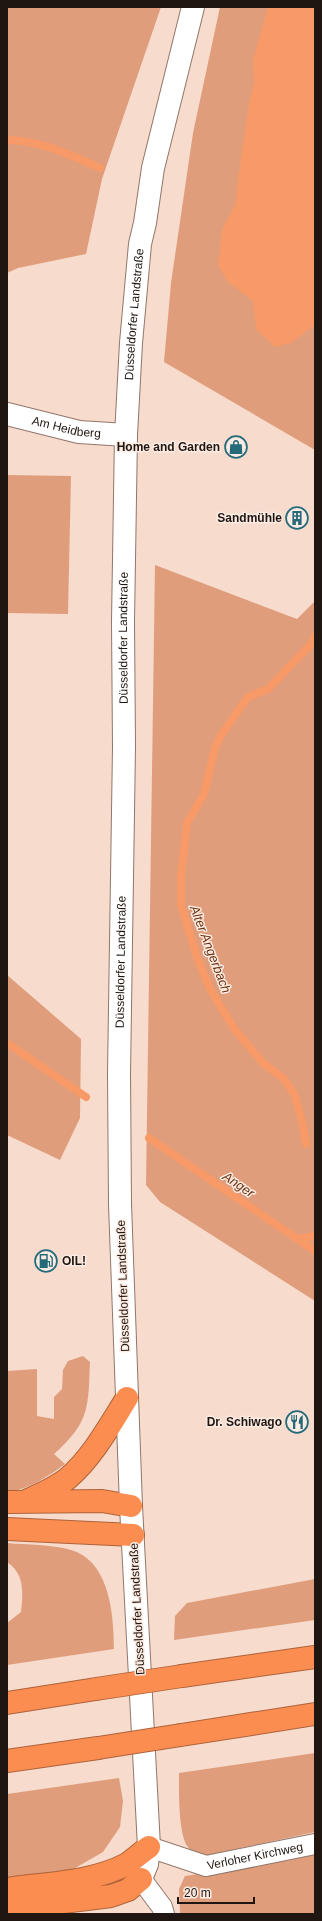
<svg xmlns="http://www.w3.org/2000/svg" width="322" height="1921" viewBox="0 0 322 1921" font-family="Helvetica,sans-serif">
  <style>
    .green { fill: #df9d7c }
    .water { fill: #f79a68 }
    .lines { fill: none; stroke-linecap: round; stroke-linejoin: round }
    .stream { stroke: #f79a68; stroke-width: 8 }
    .street-casing { stroke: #90776b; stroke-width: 22 }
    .secondary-casing { stroke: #90776b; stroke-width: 24 }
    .highway-casing { stroke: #ae633b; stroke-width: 24 }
    .street { stroke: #fff; stroke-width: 20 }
    .secondary { stroke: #fff; stroke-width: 22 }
    .highway { stroke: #fb8d51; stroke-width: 22 }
    .highway-bridge-casing { stroke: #ae633b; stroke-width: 24; stroke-linecap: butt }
    .highway-bridge { stroke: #fb8d51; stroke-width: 22 }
    .labels { text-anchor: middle; stroke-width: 3; stroke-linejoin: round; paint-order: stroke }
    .street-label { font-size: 12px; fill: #201611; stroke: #fcebe2 }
    .poi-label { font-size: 12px; font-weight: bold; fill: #201611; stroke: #fcebe2; text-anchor: end }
    .water-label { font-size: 13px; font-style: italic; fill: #6c310d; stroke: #fcebe2 }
  </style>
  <rect width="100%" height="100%" fill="#f7dbcd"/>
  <path class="green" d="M 7,7 L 161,7 L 102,179 L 86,254 L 18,268 L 7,273 Z
    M 220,7 L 315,7 L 315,450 L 164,362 L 171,283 L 193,133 Z
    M 7,475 L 71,476 L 68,614 L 7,613 Z
    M 155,565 L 297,619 L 315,601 L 315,1301 L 160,1202 L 146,1185 Z
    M 7,975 L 81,1039 L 80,1118 L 60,1160 L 7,1135 Z
    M 83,1356 L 90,1362 C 89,1379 90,1401 83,1418 C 77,1432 65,1444 54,1454 L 65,1464 C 48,1477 28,1489 7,1493 L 7,1371 L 37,1369 L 37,1416 L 54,1419 L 54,1397 L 62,1389 L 63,1370 L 68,1361 Z
    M 7,1543 C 28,1545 50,1544 71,1550 C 110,1561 114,1616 114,1649 L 7,1665 L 7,1623 L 21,1612 C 23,1593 25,1574 7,1562 Z
    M 315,1579 L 315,1620 L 174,1640 L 175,1616 L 187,1603 Z
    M 315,1753 L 315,1832 L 204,1856 C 197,1854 192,1853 188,1847 C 178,1835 179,1789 179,1773 Z
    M 119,1778 L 123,1801 L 120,1827 L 103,1852 L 70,1871 L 7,1879 L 7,1794 Z
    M 315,1852 L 315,1914 L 180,1914 L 179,1889 L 185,1876 L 290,1860 Z"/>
  <path class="water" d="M 268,7 L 315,7 L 315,325 L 291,343 L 275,347 L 256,329 L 253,301 L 228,282 L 218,265 L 222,230 L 236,203 L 238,179 L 249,103 L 254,83 L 253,60 Z"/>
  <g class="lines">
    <path class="stream" d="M 7,140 C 40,140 70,155 100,168
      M 7,1043 L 86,1097
      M 149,1138 L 315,1251
      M 306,1144 L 302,1121 L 294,1094 L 284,1079 L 263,1063 L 235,1030 L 210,989 L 198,960 L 181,905 L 181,876 L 187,823 L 204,794 L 215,748 L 221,735 L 248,697 L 268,689 L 311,644 L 315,636
      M 297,1239 L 315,1236"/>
    <g class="street-casing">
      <g id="street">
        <path id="s1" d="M 149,1847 L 206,1866 L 315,1844"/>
        <path d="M 141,1879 L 162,1907 L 164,1914"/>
      </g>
    </g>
    <g class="secondary-casing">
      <g id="secondary">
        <path id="s2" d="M 7,414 L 79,432 L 126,435"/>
        <path id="s3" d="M 141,1879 L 147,1864 L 149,1847 L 131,1506 L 120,1204 L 119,1074 L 124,747 L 123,622 L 126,435 L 131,343 L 140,244 L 145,223 L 153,168 L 193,7"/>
      </g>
    </g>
    <g class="highway-casing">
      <path id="highway" d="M 7,1502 L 102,1501 L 131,1506
        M 24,1502 C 39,1495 54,1489 67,1479 C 92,1458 110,1425 127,1398
        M 7,1529 L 133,1535
        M 182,1676 L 315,1657
        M 7,1703 L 96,1689
        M 181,1735 L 315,1714
        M 7,1761 L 98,1748
        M 7,1889 C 46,1883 91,1883 127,1864 C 134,1859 142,1852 149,1847
        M 7,1909 L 111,1896 L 128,1890 L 141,1879"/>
    </g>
    <use href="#street" class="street"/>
    <use href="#secondary" class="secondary"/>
    <use href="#highway" class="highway"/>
    <g class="highway-bridge-casing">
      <path id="highway-bridge" d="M 96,1689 L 182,1676
        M 98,1748 L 181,1735"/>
    </g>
    <use href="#highway-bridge" class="highway-bridge"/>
  </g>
  <defs>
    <g id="shop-ring" transform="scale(1.15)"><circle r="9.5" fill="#fcebe2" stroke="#246a79" stroke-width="1.5"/><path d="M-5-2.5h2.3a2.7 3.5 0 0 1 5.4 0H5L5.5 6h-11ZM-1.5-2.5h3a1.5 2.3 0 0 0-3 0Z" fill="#246a79"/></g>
    <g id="building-ring" transform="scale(1.15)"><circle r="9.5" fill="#fcebe2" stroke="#246a79" stroke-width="1.5"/><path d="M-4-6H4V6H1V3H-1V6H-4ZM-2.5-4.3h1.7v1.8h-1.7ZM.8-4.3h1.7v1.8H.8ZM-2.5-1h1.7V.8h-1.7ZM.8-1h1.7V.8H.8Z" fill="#246a79"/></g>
    <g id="fuel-ring" transform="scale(1.15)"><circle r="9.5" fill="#fcebe2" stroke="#246a79" stroke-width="1.5"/><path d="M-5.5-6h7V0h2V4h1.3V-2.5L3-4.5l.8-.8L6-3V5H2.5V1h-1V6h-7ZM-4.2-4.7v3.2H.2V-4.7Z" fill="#246a79"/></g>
    <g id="restaurant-ring" transform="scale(1.15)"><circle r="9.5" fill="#fcebe2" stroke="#246a79" stroke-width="1.5"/><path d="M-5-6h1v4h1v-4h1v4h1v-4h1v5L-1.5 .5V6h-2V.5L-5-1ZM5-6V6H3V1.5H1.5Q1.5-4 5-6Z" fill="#246a79"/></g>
  </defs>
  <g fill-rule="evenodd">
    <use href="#shop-ring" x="236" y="447"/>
    <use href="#building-ring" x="297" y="518"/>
    <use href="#fuel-ring" x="46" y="1261"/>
    <use href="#restaurant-ring" x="297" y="1422"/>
  </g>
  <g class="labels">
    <g class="street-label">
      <text dy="4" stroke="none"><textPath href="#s3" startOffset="1567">Düsseldorfer Landstraße</textPath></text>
      <text dy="4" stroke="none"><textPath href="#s2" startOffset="61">Am Heidberg</textPath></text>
      <text dy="4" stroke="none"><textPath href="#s3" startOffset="1243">Düsseldorfer Landstraße</textPath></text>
      <text dy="4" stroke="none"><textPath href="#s3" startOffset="919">Düsseldorfer Landstraße</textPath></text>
      <text transform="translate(123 1286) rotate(-92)" y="4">Düsseldorfer Landstraße</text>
      <text transform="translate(137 1609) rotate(-93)" y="4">Düsseldorfer Landstraße</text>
      <text dy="4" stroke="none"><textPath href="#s1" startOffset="110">Verloher Kirchweg</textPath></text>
    </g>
    <g class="poi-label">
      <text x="220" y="451">Home and Garden</text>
      <text x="282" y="522">Sandmühle</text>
      <text x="62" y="1265" text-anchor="start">OIL!</text>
      <text x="282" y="1426">Dr. Schiwago</text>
    </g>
    <g class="water-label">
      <text transform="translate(211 949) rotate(69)" y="5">Alter Angerbach</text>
      <text transform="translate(239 1184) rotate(34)" y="5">Anger</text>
    </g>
  </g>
  <rect width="322" height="1921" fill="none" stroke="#201611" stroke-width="16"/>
  <path d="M178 1897v6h76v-6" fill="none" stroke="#201611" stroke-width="2"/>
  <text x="184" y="1897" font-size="12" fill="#201611" stroke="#fcebe2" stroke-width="3" paint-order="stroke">20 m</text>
</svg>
